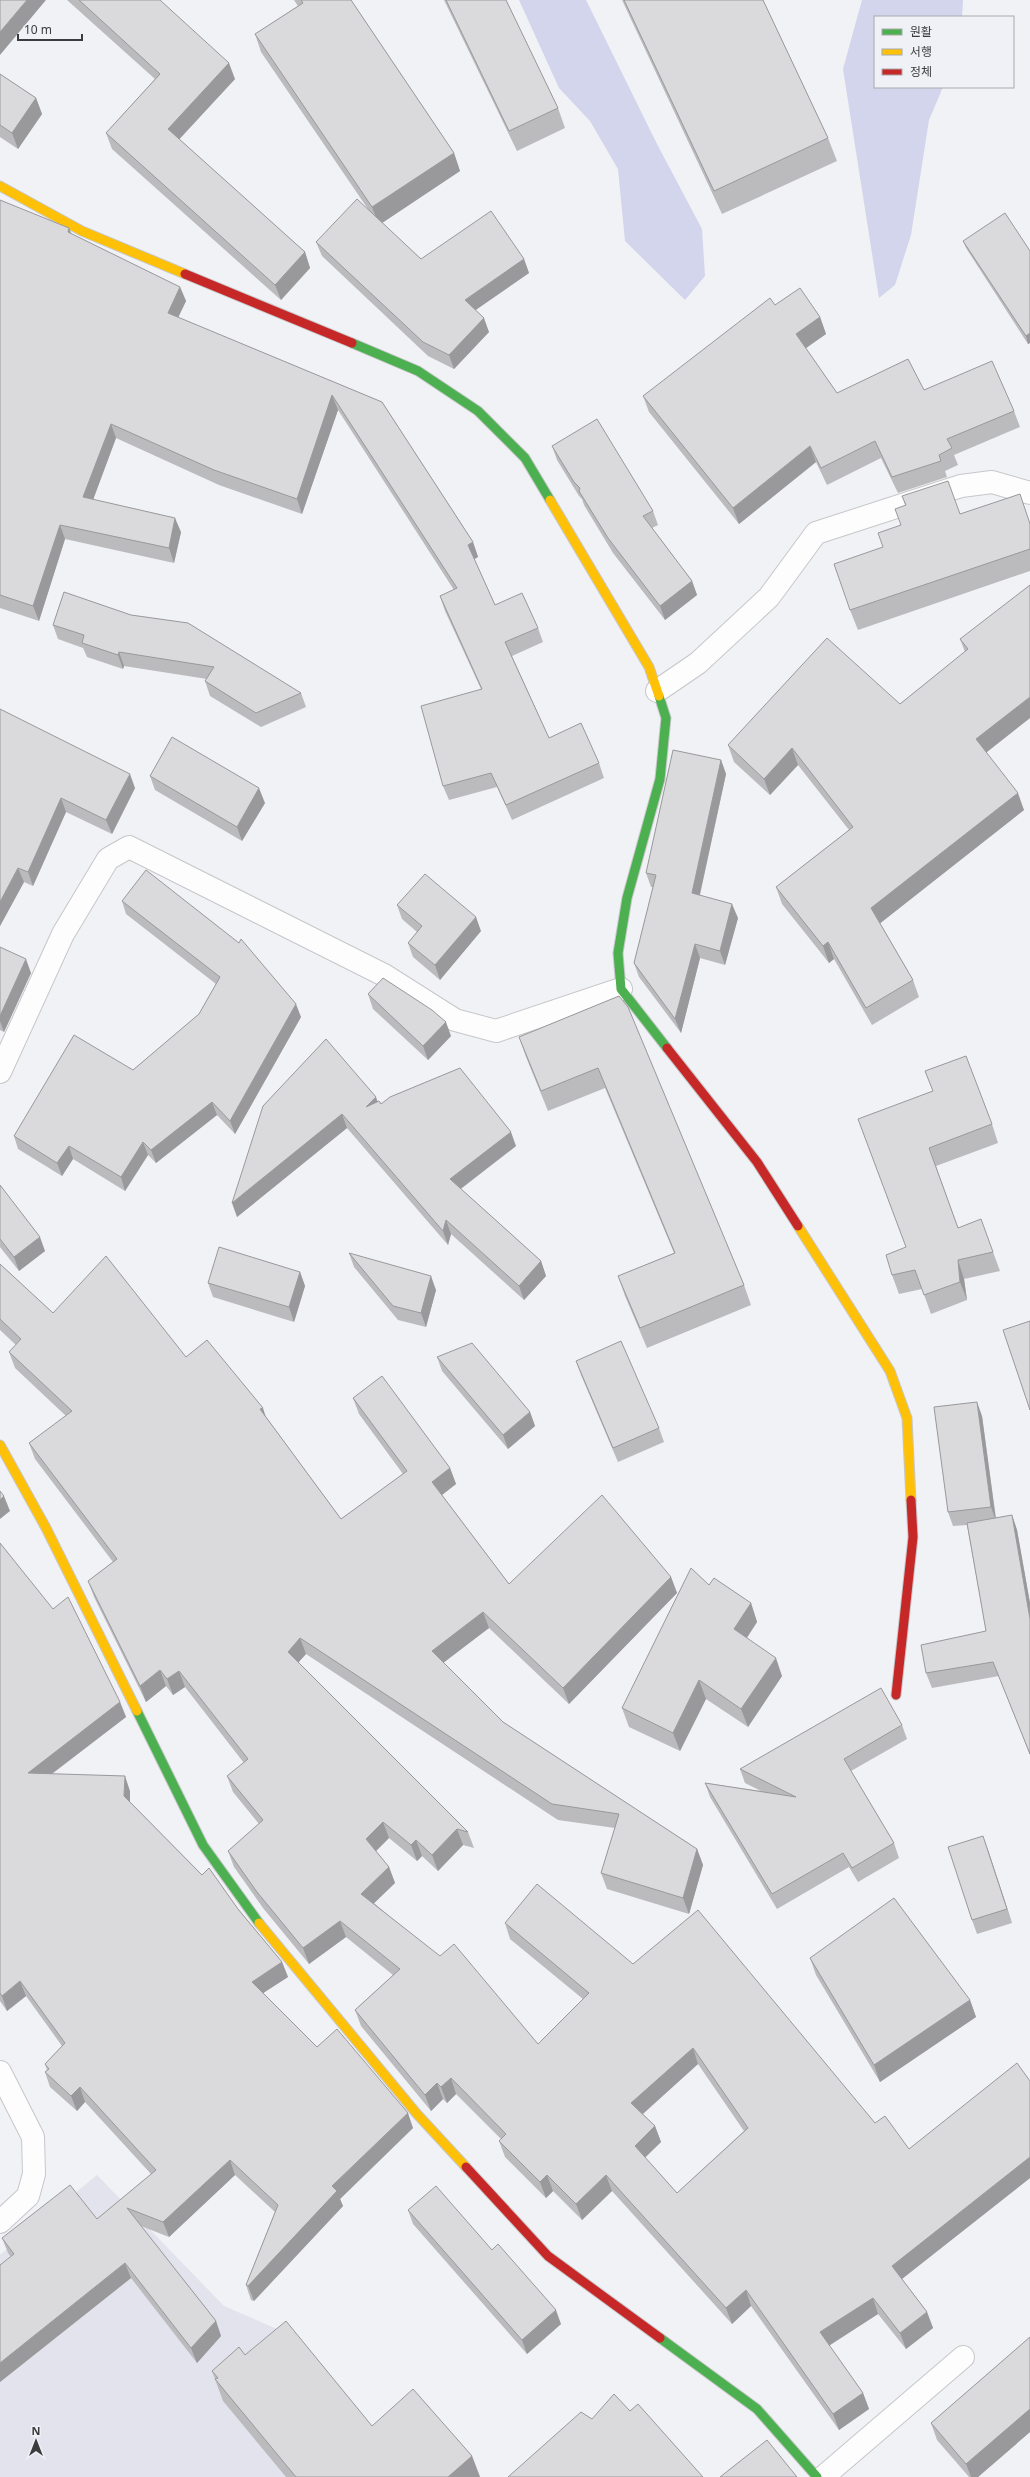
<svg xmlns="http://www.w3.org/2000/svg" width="1030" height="2477" viewBox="0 0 1030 2477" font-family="'Noto Sans','Noto Sans KR',sans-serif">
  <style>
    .built { fill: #e2e3ec }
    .green { fill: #d2d5eb }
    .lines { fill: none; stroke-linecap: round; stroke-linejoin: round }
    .street-casing { stroke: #c7c7ca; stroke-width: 24 }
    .fast-casing { stroke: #c7c7ca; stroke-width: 11 }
    .slow-casing { stroke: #c7c7ca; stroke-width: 11 }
    .jam-casing { stroke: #c7c7ca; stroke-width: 11 }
    .street { stroke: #fdfdfe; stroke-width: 22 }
    .fast { stroke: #4caf50; stroke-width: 9 }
    .slow { stroke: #ffc107; stroke-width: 9 }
    .jam { stroke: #c62828; stroke-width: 9 }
    .wall { fill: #bbbbbe; fill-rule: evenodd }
    .shaded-wall { fill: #99999b }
    .building { fill: #dadadd; stroke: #99999b; fill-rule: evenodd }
  </style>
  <rect width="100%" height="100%" fill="#f1f2f5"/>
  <path class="built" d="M 97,2175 L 224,2306 L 298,2338 L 412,2477 L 0,2477 L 0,2255 Z"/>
  <path class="green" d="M 519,0 L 586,0 L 657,144 L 702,229 L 705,276 L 685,300 L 625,241 L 618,169 L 590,121 L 559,88 Z
    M 862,0 L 963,0 L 962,17 L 875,17 L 875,87 L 943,87 L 929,120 L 911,235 L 895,285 L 879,298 L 843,69 Z"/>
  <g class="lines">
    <g class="street-casing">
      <path id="street" d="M 657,691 L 698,663 L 769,597 L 816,533 L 961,486 L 992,482 L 1030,493
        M 0,1072 L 63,934 L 108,859 L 129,847 L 384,975 L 455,1020 L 496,1031 L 621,989
        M 0,2072 L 33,2137 L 34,2174 L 28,2196 L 0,2222
        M 823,2477 L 963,2357"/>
    </g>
    <g class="fast-casing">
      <path id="fast" d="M 352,343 L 418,371 L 478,411 L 525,458 L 550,500
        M 659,696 L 666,718 L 660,779 L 627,898 L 618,953 L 621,989 L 667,1048
        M 137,1711 L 203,1845 L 259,1923
        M 660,2338 L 757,2409 L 817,2477"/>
    </g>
    <g class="slow-casing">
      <path id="slow" d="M 0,186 L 82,231 L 185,274
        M 550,500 L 649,667 L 659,696
        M 798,1226 L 890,1371 L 907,1418 L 911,1500
        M 0,1445 L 46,1528 L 137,1711
        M 259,1923 L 417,2114 L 466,2167"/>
    </g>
    <g class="jam-casing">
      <path id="jam" d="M 185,274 L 352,343
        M 667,1048 L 757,1162 L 798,1226
        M 896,1695 L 913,1537 L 911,1500
        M 466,2167 L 548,2256 L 660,2338"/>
    </g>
    <use href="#street" class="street"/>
    <use href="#fast" class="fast"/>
    <use href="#slow" class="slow"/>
    <use href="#jam" class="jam"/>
  </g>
  <path class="wall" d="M 67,0 L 160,0 L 235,79 L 179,139 L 305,252 L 310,268 L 281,300 L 112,149 L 106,133 L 155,79 Z
    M 294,0 L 351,0 L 454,153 L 460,171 L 382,223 L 421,259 L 524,259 L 529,273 L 475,310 L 489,332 L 454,369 L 428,356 L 322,256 L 316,242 L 370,212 L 261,52 L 255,34 L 298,6 Z
    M 444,0 L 506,0 L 558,108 L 565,128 L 517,151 Z
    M 622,0 L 763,0 L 828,138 L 837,161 L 722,214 Z
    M 0,74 L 36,98 L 42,114 L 18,149 L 0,137 Z
    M 0,200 L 180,287 L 186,301 L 178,318 L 382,402 L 473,542 L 478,557 L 474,559 L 495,605 L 538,628 L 543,642 L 512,656 L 549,738 L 599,763 L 604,778 L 512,820 L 497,787 L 449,800 L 443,786 L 481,689 L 445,611 L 440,596 L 454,590 L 338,410 L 302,514 L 219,485 L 116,438 L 93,499 L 181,532 L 174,563 L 65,539 L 39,621 L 0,608 Z
    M 963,241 L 1030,251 L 1030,343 L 1028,344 L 966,248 Z
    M 775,305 L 820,317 L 826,334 L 805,348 L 837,393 L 924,390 L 1014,411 L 1020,427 L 954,455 L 958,465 L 945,471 L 947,477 L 898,493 L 881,458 L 827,485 L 816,462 L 739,524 L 649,412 L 643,396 Z
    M 552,446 L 653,511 L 658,525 L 652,528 L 692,581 L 697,595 L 665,620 L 613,553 L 584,505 L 582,499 L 579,496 L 557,460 Z
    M 902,496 L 960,514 L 1030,523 L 1030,571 L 858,630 L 850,610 L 883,547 L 901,525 L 905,505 Z
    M 64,592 L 301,693 L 306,707 L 261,727 L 210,696 L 205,681 L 207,679 L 124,666 L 123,669 L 87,657 L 83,648 L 58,639 L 53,625 Z
    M 960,639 L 1030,718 L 986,752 L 1024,810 L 880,923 L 913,980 L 919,997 L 872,1025 L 834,959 L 829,963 L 782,904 L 776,887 L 849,830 L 798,765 L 770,795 L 734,762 L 728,745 L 900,704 L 965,652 Z
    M 0,709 L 135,788 L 112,834 L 66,812 L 33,886 L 24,882 L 0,926 Z
    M 721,760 L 726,774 L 700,895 L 738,918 L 725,965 L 700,958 L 681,1033 L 639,977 L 634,963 L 653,887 L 651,887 L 646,873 Z
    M 150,776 L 265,803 L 242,841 L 155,790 Z
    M 122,901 L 301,1017 L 235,1134 L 217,1115 L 156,1163 L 148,1155 L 125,1191 L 73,1159 L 62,1176 L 18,1149 L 14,1136 L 133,1070 L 199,1014 L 216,984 L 126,914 Z
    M 397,905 L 481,931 L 440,980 L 413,957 L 408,943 L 417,932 L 402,919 Z
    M 0,947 L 31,973 L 4,1032 L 0,1030 Z
    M 368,994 L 451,1036 L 428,1060 L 373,1009 Z
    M 619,996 L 744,1285 L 751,1305 L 647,1348 L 625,1296 L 618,1276 L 674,1253 L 605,1088 L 548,1111 L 526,1057 L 519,1037 Z
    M 925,1071 L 992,1124 L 998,1143 L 936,1166 L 958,1228 L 993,1252 L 1000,1271 L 964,1279 L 967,1300 L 931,1314 L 922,1289 L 899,1294 L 892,1275 L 906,1247 L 933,1091 Z
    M 378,1102 L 516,1146 L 461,1189 L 541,1261 L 546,1276 L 524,1300 L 451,1234 L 448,1245 L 347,1128 L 237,1217 L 263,1106 Z
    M 0,1185 L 45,1251 L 19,1271 L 0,1247 Z
    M 349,1253 L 436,1290 L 426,1327 L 398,1320 L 354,1267 Z
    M 0,1264 L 53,1313 L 186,1357 L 266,1417 L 341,1519 L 403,1474 L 359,1414 L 353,1398 L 450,1468 L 456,1484 L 442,1495 L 509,1584 L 671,1577 L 677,1593 L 569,1704 L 489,1628 L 443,1662 L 503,1722 L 697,1849 L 703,1865 L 689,1914 L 607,1889 L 601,1873 L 615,1828 L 558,1820 L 306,1654 L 298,1663 L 468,1832 L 474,1848 L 463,1845 L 438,1871 L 422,1856 L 417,1861 L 389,1838 L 376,1851 L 389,1867 L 395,1883 L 374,1903 L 538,2044 L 583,1999 L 510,1939 L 505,1923 L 633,1964 L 875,2123 L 909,2149 L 1030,2081 L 1030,2178 L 902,2279 L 927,2312 L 933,2328 L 906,2349 L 878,2314 L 829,2346 L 863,2393 L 869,2409 L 839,2430 L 751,2306 L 732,2324 L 612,2191 L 582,2220 L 553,2191 L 546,2198 L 505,2157 L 499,2141 L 501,2139 L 456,2094 L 447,2103 L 443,2099 L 431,2111 L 361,2026 L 355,2010 L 393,1975 L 346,1937 L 309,1964 L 263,1908 L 234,1867 L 228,1851 L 259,1824 L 233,1792 L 227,1776 L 244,1763 L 185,1687 L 173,1695 L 166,1686 L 146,1702 L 94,1597 L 88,1581 L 113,1562 L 35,1459 L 29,1443 L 66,1416 L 15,1368 L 9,1352 L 16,1345 L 0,1330 ZM 698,2064 L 744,2131 L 677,2193 L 645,2158 L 661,2142 L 655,2126 L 643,2114 Z
    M 300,1272 L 305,1286 L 294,1322 L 213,1297 L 208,1283 Z
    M 437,1357 L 530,1412 L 535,1426 L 508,1449 L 442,1371 Z
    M 576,1361 L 659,1428 L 664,1442 L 618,1462 L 581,1375 Z
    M 982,1416 L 996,1518 L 1012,1515 L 1017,1530 L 1030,1603 L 1030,1755 L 999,1676 L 932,1688 L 926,1673 L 986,1631 L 967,1525 L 953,1526 L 948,1512 Z
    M 0,1543 L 120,1702 L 126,1717 L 52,1774 L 130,1791 L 130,1802 L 202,1875 L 238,1909 L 282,1962 L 288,1977 L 263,1993 L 317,2047 L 413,2128 L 340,2199 L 343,2206 L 254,2301 L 251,2300 L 246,2285 L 275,2212 L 235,2175 L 169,2237 L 141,2226 L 216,2321 L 221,2336 L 197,2363 L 131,2278 L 0,2382 L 0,2265 L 11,2257 L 8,2253 L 2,2238 L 97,2219 L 151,2174 L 85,2102 L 77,2111 L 50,2087 L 45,2072 L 47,2070 L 45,2064 L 62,2046 L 26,1996 L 7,2011 L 0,2001 Z
    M 709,1585 L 751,1603 L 757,1622 L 747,1638 L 782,1676 L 748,1727 L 706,1699 L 680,1751 L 629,1727 L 622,1708 Z
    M 902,1725 L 907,1739 L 851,1771 L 894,1843 L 899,1858 L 858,1882 L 849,1867 L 777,1909 L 710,1797 L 705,1783 L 761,1791 L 745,1783 L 740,1769 Z
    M 988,1850 L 1012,1923 L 977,1934 L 972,1920 Z
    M 810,1958 L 970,2000 L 976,2017 L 880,2082 L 816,1975 Z
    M 408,2210 L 492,2250 L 561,2324 L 527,2354 L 413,2224 Z
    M 1030,2337 L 1030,2432 L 978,2477 L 969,2477 L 937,2440 L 931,2423 Z
    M 245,2355 L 372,2426 L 472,2456 L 480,2477 L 286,2477 L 223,2401 L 212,2371 Z"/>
  <path class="shaded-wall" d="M 27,0 L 46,0 L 0,55 L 0,32 Z
    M 229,63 L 235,79 L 174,145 L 168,129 Z
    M 36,98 L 42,114 L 18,149 L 12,133 Z
    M 454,153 L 460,171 L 379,225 L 372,207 Z
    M 69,228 L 75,242 L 68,232 Z
    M 305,252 L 310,268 L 281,300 L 275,285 Z
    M 524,259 L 529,273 L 470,314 L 465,300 Z
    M 180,287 L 186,301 L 173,328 L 168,313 Z
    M 820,317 L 826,334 L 802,351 L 796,334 Z
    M 484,318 L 489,332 L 454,369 L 449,355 Z
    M 1030,333 L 1030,343 L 1028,344 L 1026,336 Z
    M 332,395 L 338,410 L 302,514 L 297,499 Z
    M 111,424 L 116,438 L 89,511 L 83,497 Z
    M 810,446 L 816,462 L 739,524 L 733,508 Z
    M 175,518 L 181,532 L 174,563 L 169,548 Z
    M 60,525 L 65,539 L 39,621 L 33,606 Z
    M 473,542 L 478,557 L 473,560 L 468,545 Z
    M 692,581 L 697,595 L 665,620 L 660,606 Z
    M 119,652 L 124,666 L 123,669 L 118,655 Z
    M 1030,697 L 1030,718 L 982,756 L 976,739 Z
    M 792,748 L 798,765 L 770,795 L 764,779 Z
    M 721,760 L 726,774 L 697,907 L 692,893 Z
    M 130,774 L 135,788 L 112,834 L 106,820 Z
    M 259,788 L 265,803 L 242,841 L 237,827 Z
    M 1018,793 L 1024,810 L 878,925 L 871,908 Z
    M 61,798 L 66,812 L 33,886 L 28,872 Z
    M 18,868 L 24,882 L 0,926 L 0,902 Z
    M 732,904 L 738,918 L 725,965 L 720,951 Z
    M 476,917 L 481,931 L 440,980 L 435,965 Z
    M 828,942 L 834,959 L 829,963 L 823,946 Z
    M 695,944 L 700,958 L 681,1033 L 675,1019 Z
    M 26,959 L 31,973 L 4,1032 L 0,1021 L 0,1016 Z
    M 296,1004 L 301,1017 L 235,1134 L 230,1121 Z
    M 446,1022 L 451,1036 L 428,1060 L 423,1046 Z
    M 376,1097 L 381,1111 L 366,1107 Z
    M 212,1102 L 217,1115 L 156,1163 L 151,1150 Z
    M 342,1114 L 347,1128 L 237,1217 L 232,1203 Z
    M 511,1132 L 516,1146 L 455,1193 L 450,1179 Z
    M 143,1142 L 148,1155 L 125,1191 L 121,1177 Z
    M 69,1146 L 73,1159 L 62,1176 L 57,1163 Z
    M 446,1220 L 451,1234 L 448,1245 L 443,1231 Z
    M 40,1237 L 45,1251 L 19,1271 L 14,1257 Z
    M 958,1260 L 964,1279 L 967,1300 L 960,1282 Z
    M 541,1261 L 546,1276 L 524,1300 L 519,1286 Z
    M 300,1272 L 305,1286 L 294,1322 L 289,1307 Z
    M 431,1276 L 436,1290 L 426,1327 L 421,1313 Z
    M 977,1402 L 982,1416 L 996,1521 L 991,1507 Z
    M 263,1408 L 268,1424 L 260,1409 Z
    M 530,1412 L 535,1426 L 508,1449 L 503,1435 Z
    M 450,1468 L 456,1484 L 438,1498 L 432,1482 Z
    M 4,1496 L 10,1511 L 0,1519 L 0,1500 Z
    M 1012,1515 L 1017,1530 L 1030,1603 L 1030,1619 Z
    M 671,1577 L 677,1593 L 569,1704 L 563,1688 Z
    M 751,1603 L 757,1622 L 740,1648 L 734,1629 Z
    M 483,1612 L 489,1628 L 438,1667 L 432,1651 Z
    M 300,1638 L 306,1654 L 293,1668 L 288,1652 Z
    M 776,1658 L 782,1676 L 748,1727 L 741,1709 Z
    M 160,1670 L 166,1686 L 146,1702 L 140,1686 Z
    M 179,1671 L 185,1687 L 173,1695 L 167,1679 Z
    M 699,1680 L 706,1699 L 680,1751 L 673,1733 Z
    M 120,1702 L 126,1717 L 33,1788 L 28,1773 Z
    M 125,1776 L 130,1791 L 130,1811 L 124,1796 Z
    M 383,1822 L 389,1838 L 372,1855 L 366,1839 Z
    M 457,1829 L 463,1845 L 438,1871 L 432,1855 Z
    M 983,1836 L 988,1850 L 1012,1923 L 1007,1909 Z
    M 416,1840 L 422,1856 L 417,1861 L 411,1845 Z
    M 697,1849 L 703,1865 L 689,1914 L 683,1898 Z
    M 389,1867 L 395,1883 L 367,1910 L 361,1894 Z
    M 340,1921 L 346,1937 L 309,1964 L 303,1948 Z
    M 282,1962 L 288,1977 L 257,1997 L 252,1982 Z
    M 20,1981 L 26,1996 L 7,2011 L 2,1996 Z
    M 970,2000 L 976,2017 L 880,2082 L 874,2065 Z
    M 693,2048 L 698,2064 L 637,2119 L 631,2103 Z
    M 451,2078 L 456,2094 L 447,2103 L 441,2087 Z
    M 437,2083 L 443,2099 L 431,2111 L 425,2095 Z
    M 80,2087 L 85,2102 L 77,2111 L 71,2096 Z
    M 408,2113 L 413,2128 L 340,2199 L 343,2206 L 254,2301 L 248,2286 L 332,2186 Z
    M 655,2126 L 661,2142 L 640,2162 L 635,2146 Z
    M 1030,2157 L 1030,2178 L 898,2282 L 892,2266 Z
    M 230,2160 L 235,2175 L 169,2237 L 163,2222 Z
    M 547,2175 L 553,2191 L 546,2198 L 540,2182 Z
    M 606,2175 L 612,2191 L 582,2220 L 576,2204 Z
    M 125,2263 L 131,2278 L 0,2382 L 0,2363 Z
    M 746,2290 L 751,2306 L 732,2324 L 726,2308 Z
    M 873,2298 L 878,2314 L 825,2348 L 820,2332 Z
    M 556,2310 L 561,2324 L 527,2354 L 522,2340 Z
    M 927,2312 L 933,2328 L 906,2349 L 900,2333 Z
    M 216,2321 L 221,2336 L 197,2363 L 191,2348 Z
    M 863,2393 L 869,2409 L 839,2430 L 833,2414 Z
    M 1030,2409 L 1030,2432 L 978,2477 L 971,2477 L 966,2464 Z
    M 472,2456 L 480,2477 L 448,2477 Z"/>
  <path class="building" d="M 0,0 L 27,0 L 0,32 Z
    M 79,0 L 160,0 L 229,63 L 168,129 L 305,252 L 275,285 L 106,133 L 160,74 Z
    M 301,0 L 351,0 L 454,153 L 372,207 L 255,34 L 303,3 Z
    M 446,0 L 506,0 L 558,108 L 509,131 Z
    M 624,0 L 763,0 L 828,138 L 714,191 Z
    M 0,74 L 36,98 L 12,133 L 0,125 Z
    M 357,199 L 421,259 L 491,211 L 524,259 L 465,300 L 484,318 L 449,355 L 423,342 L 316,242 Z
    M 0,200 L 69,228 L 68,232 L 180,287 L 168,313 L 382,402 L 473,542 L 468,545 L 495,605 L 522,593 L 538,628 L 505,642 L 549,738 L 581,723 L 599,763 L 506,805 L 491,773 L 443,786 L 421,706 L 482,689 L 440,596 L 457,588 L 332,395 L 297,499 L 214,470 L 111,424 L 83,497 L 175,518 L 169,548 L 60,525 L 33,606 L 0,595 Z
    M 1005,213 L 1030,251 L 1030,333 L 1026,336 L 963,241 Z
    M 800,288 L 820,317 L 796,334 L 837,393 L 908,359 L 924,390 L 992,361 L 1014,411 L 947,439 L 952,448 L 939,455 L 941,461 L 892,477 L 875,441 L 821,468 L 810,446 L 733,508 L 643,396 L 770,298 L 775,305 Z
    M 597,419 L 653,511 L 643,516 L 692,581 L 660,606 L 608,538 L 579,491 L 580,488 L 574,482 L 552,446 Z
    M 948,481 L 960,514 L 1020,494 L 1030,524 L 1030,549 L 850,610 L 834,564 L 883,547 L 878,533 L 901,525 L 895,509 L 906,505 L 902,496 Z
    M 1030,585 L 1030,697 L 976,739 L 1018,793 L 871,908 L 913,980 L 866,1008 L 828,942 L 823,946 L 776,887 L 853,827 L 792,748 L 764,779 L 728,745 L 827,638 L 900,704 L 968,649 L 960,639 Z
    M 64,592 L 131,615 L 188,623 L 301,693 L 256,713 L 205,681 L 214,667 L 119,652 L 118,655 L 82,643 L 84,635 L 53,625 Z
    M 0,709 L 130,774 L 106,820 L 61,798 L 28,872 L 18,868 L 0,902 Z
    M 172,737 L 259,788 L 237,827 L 150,776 Z
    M 673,750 L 721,760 L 692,893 L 732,904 L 720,951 L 695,944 L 675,1019 L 634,963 L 656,875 L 646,873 Z
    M 146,870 L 239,943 L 241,939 L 296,1004 L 230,1121 L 212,1102 L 151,1150 L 143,1142 L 121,1177 L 69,1146 L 57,1163 L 14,1136 L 74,1035 L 133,1070 L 199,1014 L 220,977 L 122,901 Z
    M 425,874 L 476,917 L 435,965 L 408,943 L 422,926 L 397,905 Z
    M 0,947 L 26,959 L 0,1016 Z
    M 383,978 L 432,1010 L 446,1022 L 423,1046 L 368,994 Z
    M 619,996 L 628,1007 L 744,1285 L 640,1328 L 618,1276 L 675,1253 L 598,1068 L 541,1091 L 519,1037 Z
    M 326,1039 L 376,1097 L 366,1107 L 379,1101 L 381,1104 L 390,1097 L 460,1068 L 511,1132 L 450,1179 L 541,1261 L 519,1286 L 446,1220 L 443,1231 L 342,1114 L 232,1203 L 263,1106 Z
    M 966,1056 L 992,1124 L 929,1148 L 958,1228 L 981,1219 L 993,1252 L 958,1260 L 960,1282 L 924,1295 L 915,1270 L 892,1275 L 886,1255 L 906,1247 L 858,1119 L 933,1091 L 925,1071 Z
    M 0,1185 L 40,1237 L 14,1257 L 0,1239 Z
    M 219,1247 L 300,1272 L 289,1307 L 208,1283 Z
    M 349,1253 L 431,1276 L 421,1313 L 393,1306 Z
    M 106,1256 L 186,1357 L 207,1340 L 263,1408 L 260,1409 L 341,1519 L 407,1471 L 353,1398 L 382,1376 L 450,1468 L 432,1482 L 509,1584 L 602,1495 L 671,1577 L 563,1688 L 483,1612 L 432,1651 L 503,1722 L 697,1849 L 683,1898 L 601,1873 L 619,1814 L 552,1804 L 300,1638 L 288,1652 L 468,1832 L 457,1829 L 432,1855 L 416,1840 L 411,1845 L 383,1822 L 366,1839 L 389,1867 L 361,1894 L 440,1956 L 454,1944 L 538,2044 L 589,1993 L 505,1923 L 537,1884 L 633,1964 L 698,1910 L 875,2123 L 885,2116 L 909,2149 L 1017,2063 L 1030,2081 L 1030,2157 L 892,2266 L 927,2312 L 900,2333 L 873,2298 L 820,2332 L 863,2393 L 833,2414 L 746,2290 L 726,2308 L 606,2175 L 576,2204 L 547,2175 L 540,2182 L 499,2141 L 506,2134 L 451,2078 L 441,2087 L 437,2083 L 425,2095 L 355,2010 L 400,1969 L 340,1921 L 303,1948 L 257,1892 L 228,1851 L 263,1820 L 227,1776 L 248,1759 L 179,1671 L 167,1679 L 160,1670 L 140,1686 L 88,1581 L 117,1559 L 29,1443 L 72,1411 L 9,1352 L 21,1339 L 0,1319 L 0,1264 L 53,1313 ZM 693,2048 L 748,2128 L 677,2193 L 635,2146 L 655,2126 L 631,2103 Z
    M 1030,1321 L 1030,1410 L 1003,1330 Z
    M 621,1341 L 659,1428 L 613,1448 L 576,1361 Z
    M 472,1343 L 530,1412 L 503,1435 L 437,1357 Z
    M 977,1402 L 991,1507 L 948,1512 L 934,1407 Z
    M 0,1491 L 4,1496 L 0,1500 Z
    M 1012,1515 L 1030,1619 L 1030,1754 L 993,1662 L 926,1673 L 921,1645 L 986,1631 L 967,1523 Z
    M 0,1543 L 53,1609 L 68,1597 L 120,1702 L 28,1773 L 125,1776 L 124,1796 L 202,1875 L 209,1868 L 238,1909 L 282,1962 L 252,1982 L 317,2047 L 337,2029 L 408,2113 L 332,2186 L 337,2191 L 248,2286 L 246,2285 L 278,2205 L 230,2160 L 163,2222 L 127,2208 L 216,2321 L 191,2348 L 125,2263 L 0,2363 L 0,2265 L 14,2254 L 2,2238 L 70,2185 L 97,2219 L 156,2170 L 80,2087 L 71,2096 L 45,2072 L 49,2069 L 45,2064 L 65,2043 L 20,1981 L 2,1996 L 0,1993 Z
    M 691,1568 L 709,1585 L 714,1578 L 751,1603 L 734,1629 L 776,1658 L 741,1709 L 699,1680 L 673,1733 L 622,1708 Z
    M 881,1688 L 902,1725 L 844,1759 L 894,1843 L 852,1868 L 843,1853 L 772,1894 L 705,1783 L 796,1797 L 740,1769 Z
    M 983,1836 L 1007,1909 L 972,1920 L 948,1847 Z
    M 894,1898 L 970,2000 L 874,2065 L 810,1958 Z
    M 436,2186 L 492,2250 L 498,2244 L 556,2310 L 522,2340 L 408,2210 Z
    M 286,2321 L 372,2426 L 413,2389 L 472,2456 L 448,2477 L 296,2477 L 215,2379 L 218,2378 L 212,2371 L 239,2347 L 245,2355 Z
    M 1030,2337 L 1030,2409 L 966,2464 L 931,2423 Z
    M 614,2394 L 630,2411 L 638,2404 L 703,2477 L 508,2477 L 581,2412 L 592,2419 Z
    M 767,2440 L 797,2477 L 720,2477 Z"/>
  <rect x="874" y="16" width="140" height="72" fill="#f0f1f6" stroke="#a8a9ac"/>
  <rect x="882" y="29" width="20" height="6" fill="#4caf50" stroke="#a8a9ac"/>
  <text x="910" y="36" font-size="12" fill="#3b3c3e">원활</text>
  <rect x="882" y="49" width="20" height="6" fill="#ffc107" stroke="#a8a9ac"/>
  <text x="910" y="56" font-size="12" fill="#3b3c3e">서행</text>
  <rect x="882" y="69" width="20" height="6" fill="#c62828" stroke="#a8a9ac"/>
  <text x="910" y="76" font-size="12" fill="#3b3c3e">정체</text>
  <g transform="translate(36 2441)" stroke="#f0f1f6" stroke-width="3" paint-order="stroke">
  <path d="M0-3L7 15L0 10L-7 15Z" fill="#3b3c3e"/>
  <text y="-6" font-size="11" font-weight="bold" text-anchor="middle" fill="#3b3c3e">N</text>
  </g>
  <path d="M18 34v6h64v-6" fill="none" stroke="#3b3c3e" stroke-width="2"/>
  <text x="24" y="34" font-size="12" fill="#3b3c3e" stroke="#f0f1f6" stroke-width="3" paint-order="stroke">10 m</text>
</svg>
